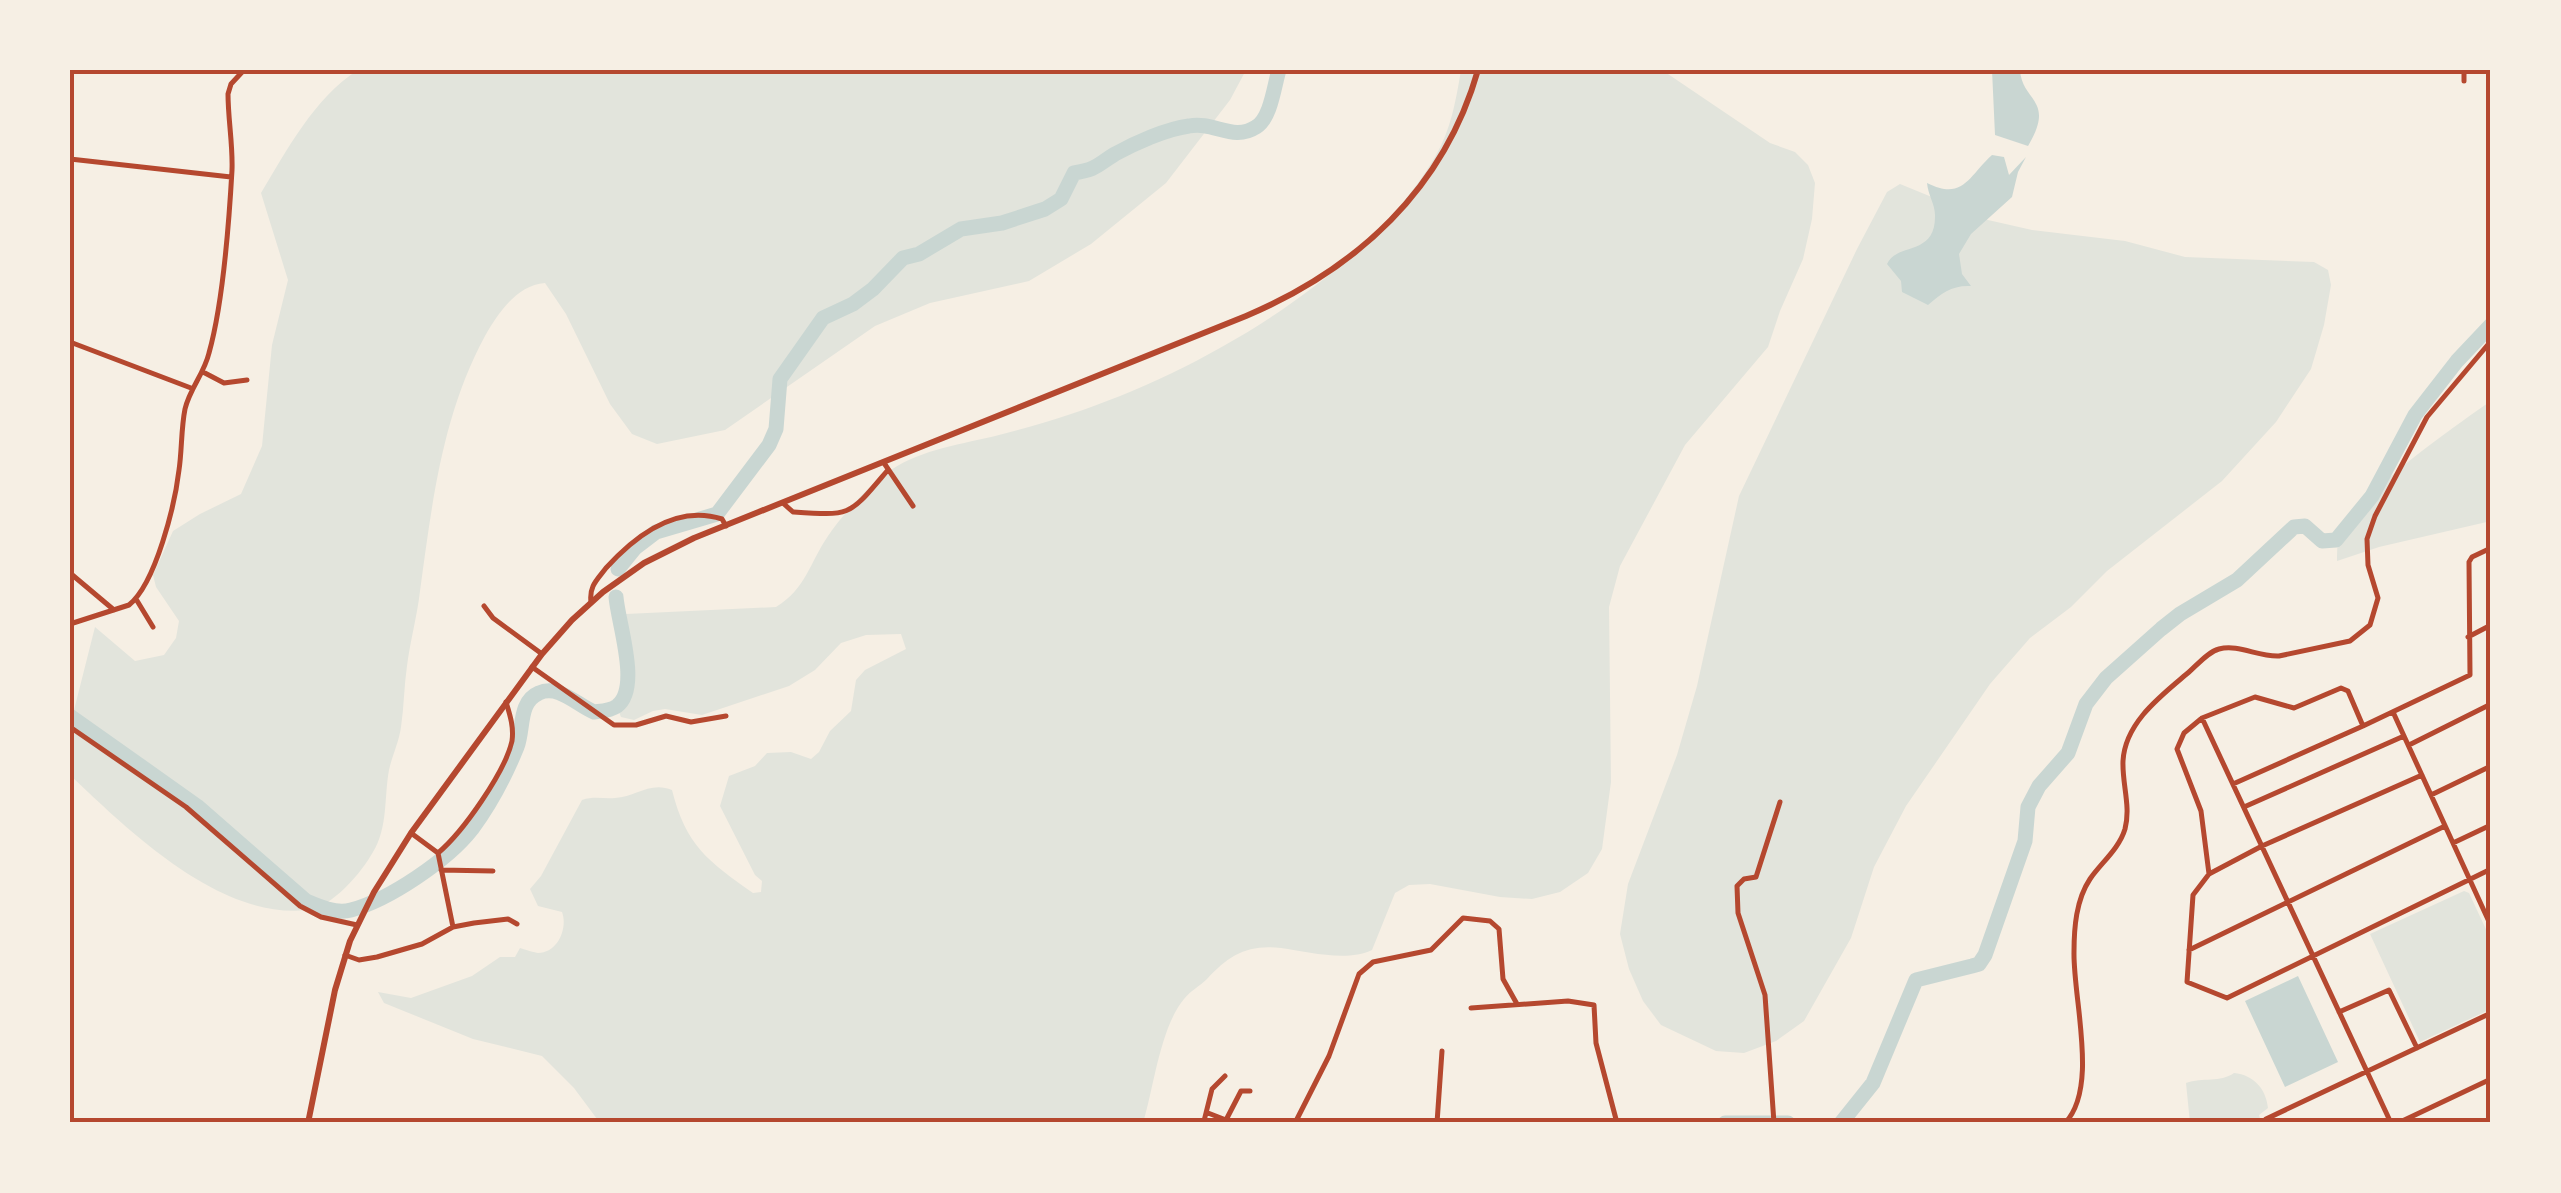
<svg xmlns="http://www.w3.org/2000/svg" width="2561" height="1193" viewBox="0 0 2561 1193" font-family="'Varela Round',sans-serif">
  <style>
    .green { fill: #e2e4dc }
    .water { fill: #c9d6d2 }
    .lines { fill: none; stroke-linecap: round; stroke-linejoin: round }
    .river { stroke: #c9d6d2; stroke-width: 15 }
    .minor { stroke: #b5482f; stroke-width: 5 }
    .secondary { stroke: #b5482f; stroke-width: 6 }
    .neatline { fill: none; stroke: #b5482f; stroke-width: 4 }
  </style>
  <rect width="100%" height="100%" fill="#f6efe4"/>
  <path class="green" d="M 358,70 L 1246,70 L 1230,100 L 1166,183 L 1091,244 L 1029,281 L 930,303 L 875,326 L 725,430 L 657,444 L 632,434 L 610,404 L 566,314 L 545,283 C 517,285 498,313 485,336 C 442,415 432,504 420,591 C 417,617 410,641 407,666 C 404,686 404,707 401,727 C 399,742 392,756 389,770 C 384,797 388,828 373,852 C 361,873 333,907 307,910 C 220,920 128,830 70,775 L 70,726 L 95,627 L 135,661 L 164,655 L 176,638 L 179,621 L 156,587 L 153,575 L 173,531 L 200,514 L 241,494 L 262,446 L 272,345 L 288,280 L 261,193 C 287,150 314,98 358,70 Z
    M 1461,70 L 1662,70 L 1770,143 L 1795,152 L 1808,165 L 1815,183 L 1812,219 L 1803,259 L 1780,311 L 1768,347 L 1685,445 L 1620,566 L 1609,607 L 1611,782 L 1602,849 L 1588,873 L 1560,892 L 1532,899 L 1500,897 L 1430,884 L 1409,885 L 1395,893 L 1372,950 C 1347,962 1308,952 1281,948 C 1248,944 1229,955 1207,979 C 1200,986 1190,991 1184,999 C 1160,1028 1154,1087 1143,1123 L 600,1123 L 574,1088 L 542,1056 L 473,1039 L 384,1003 L 378,992 L 411,998 L 472,976 L 500,957 L 515,957 L 520,948 C 523,949 536,953 538,953 C 558,953 568,928 562,912 L 538,906 L 530,889 L 541,876 L 582,800 C 594,796 603,799 615,798 C 636,797 650,781 672,790 C 686,846 708,861 753,893 L 761,892 L 762,881 L 755,875 L 720,806 L 729,776 L 755,766 L 767,753 L 791,752 L 811,759 L 819,752 L 830,731 L 851,711 L 856,680 L 865,670 L 906,649 L 901,634 L 866,635 L 841,643 L 815,670 L 789,686 L 702,715 L 665,709 L 653,711 L 634,720 L 621,717 L 619,712 C 650,681 625,649 626,614 L 776,607 C 806,589 810,562 828,536 C 843,514 869,485 891,470 C 922,449 963,444 999,435 C 1023,429 1047,422 1071,414 C 1201,371 1364,277 1435,157 C 1451,130 1456,100 1461,70 Z
    M 1900,184 L 1988,220 L 2032,230 L 2125,241 L 2185,257 L 2314,262 L 2328,270 L 2331,285 L 2324,325 L 2311,369 L 2276,422 L 2222,481 L 2107,571 L 2071,607 L 2030,638 L 1990,684 L 1906,806 L 1874,867 L 1851,938 L 1804,1021 L 1776,1041 L 1744,1053 L 1716,1051 L 1661,1025 L 1643,1001 L 1629,969 L 1620,934 L 1628,884 L 1677,755 L 1697,686 L 1739,496 L 1857,249 L 1887,192 Z
    M 2491,401 L 2491,521 L 2379,547 L 2337,561 C 2337,553 2337,544 2339,537 C 2351,498 2455,426 2491,401 Z
    M 2464,891 L 2469,893 L 2491,940 L 2491,1009 L 2420,1042 L 2370,934 Z
    M 2234,1073 C 2254,1075 2266,1089 2268,1108 L 2259,1115 L 2261,1123 L 2190,1123 L 2186,1083 C 2203,1077 2220,1083 2234,1073 Z"/>
  <path class="water" d="M 1992,70 L 2020,70 C 2022,102 2056,99 2028,146 L 1995,135 Z
    M 1992,155 L 2004,157 L 2009,175 L 2026,157 L 2018,172 L 2012,197 L 1971,234 L 1959,254 L 1962,274 L 1971,286 C 1952,285 1942,293 1928,305 L 1902,292 L 1901,281 L 1887,264 C 1897,242 1936,257 1935,215 C 1935,204 1928,195 1927,183 C 1963,201 1968,177 1992,155 Z
    M 2298,976 L 2338,1062 L 2285,1087 L 2245,1001 Z"/>
  <g class="lines">
    <path class="river" d="M 618,569 L 635,548 L 656,532 L 717,514 L 769,445 L 776,429 L 780,379 L 823,318 L 853,304 L 873,289 L 903,258 L 919,254 L 961,229 L 1002,223 L 1045,209 L 1061,199 L 1074,173 C 1098,169 1097,165 1115,154 C 1135,143 1166,129 1189,126 C 1214,121 1233,142 1256,127 C 1271,118 1274,86 1279,70
      M 70,716 L 197,806 L 306,901 C 320,907 336,914 351,910 C 389,900 448,860 472,829 C 489,806 506,774 517,747 C 524,729 518,702 539,693 C 558,684 577,705 594,712 C 602,711 610,711 617,706 C 641,688 618,623 616,597
      M 1725,1123 L 1788,1123
      M 1841,1123 L 1873,1083 L 1916,980 L 1972,966 L 1979,964 L 1985,955 L 2025,841 L 2028,807 L 2039,786 L 2068,753 L 2086,704 L 2106,678 L 2161,629 L 2180,614 L 2237,580 L 2294,527 L 2305,526 L 2322,541 L 2336,540 L 2372,496 L 2415,415 L 2457,361 L 2491,325"/>
    <path class="minor" d="M 2464,81 L 2464,70
      M 70,159 L 231,177
      M 70,342 L 191,388
      M 203,372 L 224,383 L 247,380
      M 884,463 L 913,506
      M 784,504 L 793,512 C 852,516 849,516 887,471
      M 70,573 L 114,610
      M 136,599 L 153,627
      M 591,602 C 589,586 597,580 606,568 C 635,536 676,504 722,519 L 726,526
      M 484,606 L 493,618 L 542,654
      M 70,624 L 129,605 C 156,583 175,504 179,470 C 182,450 181,429 185,409 C 190,388 204,374 209,353 C 223,303 229,223 232,170 C 233,145 228,119 228,94 L 231,84 L 244,70
      M 2468,637 L 2491,625
      M 532,667 L 614,725 L 636,725 L 666,716 L 691,722 L 726,716
      M 2393,712 L 2491,926
      M 2202,718 L 2391,1123
      M 2363,726 L 2470,675 L 2469,562 L 2472,557 L 2491,548
      M 70,727 L 186,807 L 300,906 L 321,917 L 357,925
      M 2409,745 L 2491,704
      M 2233,784 L 2363,726 L 2348,691 L 2341,688 L 2294,708 L 2255,697 L 2202,718 L 2184,733 L 2177,749 L 2201,811 L 2209,874 L 2193,895 L 2187,982 L 2227,998 L 2491,869
      M 2431,795 L 2491,766
      M 2244,807 L 2404,736
      M 411,833 L 438,853 L 453,927
      M 2453,843 L 2491,825
      M 438,853 C 463,832 505,772 512,741 C 514,727 510,715 506,702
      M 441,870 L 493,871
      M 2209,874 L 2262,846 L 2422,775
      M 2189,950 L 2445,826
      M 345,955 L 359,960 L 377,957 L 422,944 L 453,927 L 474,923 L 508,919 L 517,924
      M 1471,1008 L 1568,1001 L 1594,1005 L 1596,1043 L 1617,1123
      M 2339,1012 L 2389,990 L 2417,1048
      M 1208,1113 L 1226,1120 L 1241,1091 L 1250,1091
      M 1207,1123 L 1204,1121 L 1212,1089 L 1225,1076
      M 1295,1123 L 1329,1056 L 1359,974 L 1373,962 L 1431,950 L 1463,918 L 1490,921 L 1499,929 L 1503,979 L 1517,1004
      M 1437,1123 L 1442,1051
      M 1774,1123 L 1765,995 L 1738,913 L 1737,886 L 1744,879 L 1756,877 L 1780,802
      M 2065,1123 C 2099,1088 2073,999 2074,952 C 2074,928 2076,900 2090,879 C 2101,863 2119,849 2125,829 C 2131,806 2122,784 2123,761 C 2125,722 2162,695 2189,672 C 2198,664 2208,652 2219,649 C 2239,644 2258,657 2279,656 L 2350,641 L 2370,625 L 2378,598 L 2368,565 L 2367,539 L 2375,516 L 2427,417 L 2491,341
      M 2268,1123 L 2266,1119 L 2491,1013
      M 2398,1123 L 2491,1079"/>
    <path class="secondary" d="M 308,1123 L 335,990 L 350,941 L 374,892 L 411,833 L 542,654 L 572,620 L 603,592 L 644,563 L 694,538 L 1246,316 C 1357,269 1444,189 1478,70"/>
  </g>
  <rect width="2561" height="1193" fill="none" stroke="#f6efe4" stroke-width="145"/>
  <rect x="72" y="72" width="2416" height="1048" class="neatline"/>
</svg>
